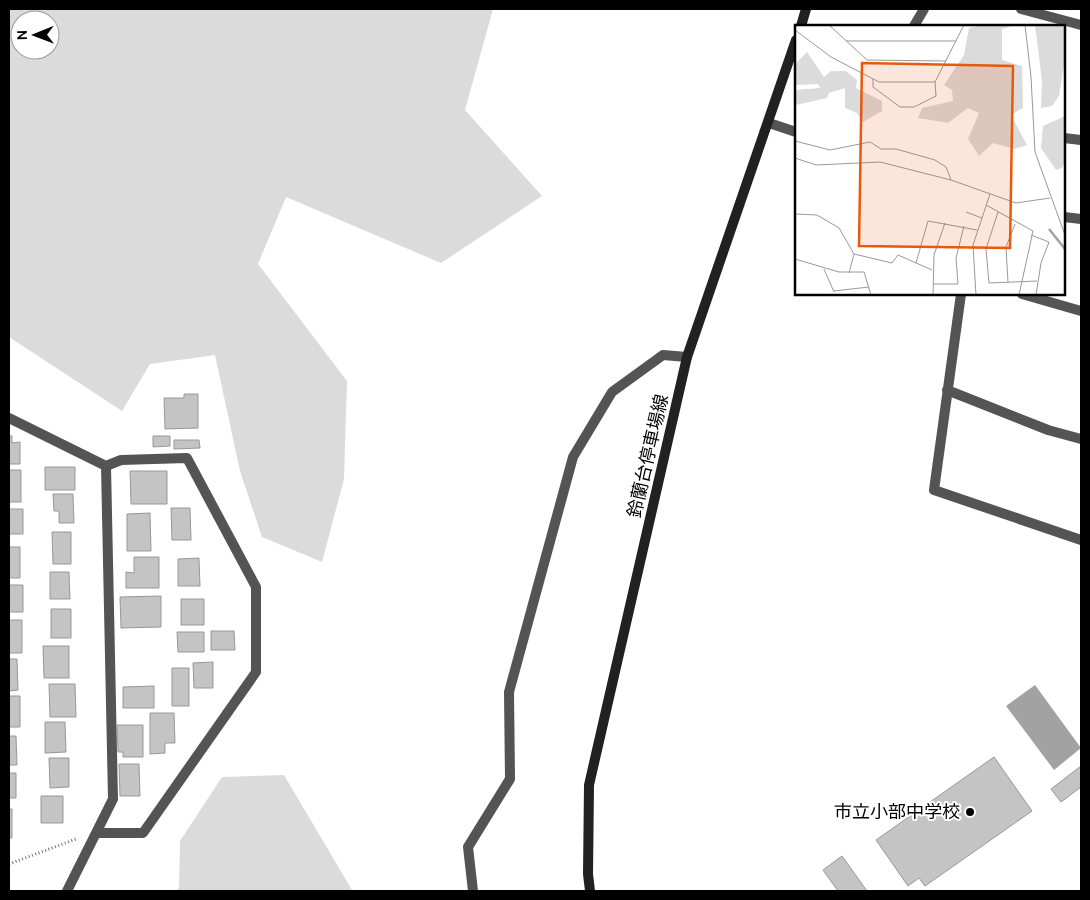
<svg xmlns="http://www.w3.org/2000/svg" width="1090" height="900" viewBox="0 0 1090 900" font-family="Ubuntu,'Noto Sans JP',sans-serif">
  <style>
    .green { fill: #dbdbdb; fill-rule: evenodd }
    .water { fill: #a2a2a2 }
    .building { fill: #c4c4c4; stroke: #989898 }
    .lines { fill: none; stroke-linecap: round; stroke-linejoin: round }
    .path { stroke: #767676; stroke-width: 3; stroke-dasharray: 1 2.5; stroke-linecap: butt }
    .street { stroke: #545454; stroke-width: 10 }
    .secondary { stroke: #212121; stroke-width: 10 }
    .poi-dot { fill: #000; stroke: #fff; stroke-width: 2 }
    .labels { text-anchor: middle; stroke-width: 4; stroke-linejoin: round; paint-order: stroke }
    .street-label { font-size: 18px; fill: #000; stroke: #fff }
    .poi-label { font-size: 18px; fill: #000; stroke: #fff; text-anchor: end }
    .inset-river { fill: none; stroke: #a2a2a2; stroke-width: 2.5 }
    .inset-road { fill: none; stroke: #999; stroke-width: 1 }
    .view { fill: #e8590c; fill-opacity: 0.15; stroke: #e8590c; stroke-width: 2.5 }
    .inset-edge { fill: none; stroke: #000; stroke-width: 2.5 }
  </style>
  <rect width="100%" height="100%" fill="#fff"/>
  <path class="green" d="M 9,9 L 493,9 L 465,110 L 542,196 L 441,263 L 286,197 L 258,264 L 347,381 L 344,479 L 322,562 L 262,537 L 240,471 L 215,355 L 150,364 L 122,411 L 9,337 ZM 20,20 L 50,20 L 50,50 L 20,50 Z
    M 284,775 L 352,890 L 177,891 L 179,887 L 180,841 L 222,777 Z"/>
  <path class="water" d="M 1035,685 L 1081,748 L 1054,770 L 1006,706 Z"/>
  <path class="building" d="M 184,394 L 198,394 L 198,428 L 165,429 L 164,398 L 184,398 Z
    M 9,436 L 12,436 L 12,443 L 20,442 L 20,464 L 9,464 Z
    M 153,436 L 170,436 L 170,446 L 153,447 Z
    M 174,440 L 199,440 L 200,448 L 174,449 Z
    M 45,467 L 75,467 L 75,490 L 45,490 Z
    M 9,470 L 21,470 L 21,502 L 9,502 Z
    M 130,471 L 167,471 L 167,504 L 131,504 Z
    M 53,494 L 73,494 L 74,523 L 59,523 L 59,511 L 54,511 Z
    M 171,508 L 190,508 L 191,540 L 172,540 Z
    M 9,509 L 23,509 L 23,534 L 9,534 Z
    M 150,513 L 151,551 L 127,551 L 127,514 Z
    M 52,532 L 71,532 L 71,564 L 53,564 Z
    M 9,547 L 20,547 L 20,578 L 9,578 Z
    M 134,557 L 159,557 L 159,588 L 126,588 L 126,572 L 134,573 Z
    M 199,558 L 200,586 L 178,586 L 178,559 Z
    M 50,572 L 69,572 L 70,599 L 50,599 Z
    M 9,585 L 23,585 L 23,612 L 9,612 Z
    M 161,596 L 161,627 L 121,628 L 120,597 Z
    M 181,599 L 204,599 L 204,625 L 181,625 Z
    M 51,609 L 71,609 L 71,638 L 51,638 Z
    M 9,620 L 22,620 L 22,653 L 9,653 Z
    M 211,631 L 234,631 L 235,650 L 211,650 Z
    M 177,632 L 204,632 L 204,652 L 178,652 Z
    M 43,646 L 69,646 L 69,678 L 44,678 Z
    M 9,659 L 17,659 L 18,690 L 9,691 Z
    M 213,662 L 213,688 L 194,688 L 193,663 Z
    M 172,668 L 189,668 L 189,706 L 172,706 Z
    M 49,684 L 75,684 L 76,717 L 50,717 Z
    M 154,686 L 154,708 L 123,708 L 123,687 Z
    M 9,696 L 20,696 L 20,727 L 9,727 Z
    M 150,713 L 174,713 L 175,743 L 165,743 L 165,753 L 150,754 Z
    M 45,722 L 65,722 L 66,752 L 45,753 Z
    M 117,725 L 143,725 L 143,757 L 123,757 L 123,752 L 118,752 Z
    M 9,736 L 16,736 L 17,765 L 9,765 Z
    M 994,757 L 1032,811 L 925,886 L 919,878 L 908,886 L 876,840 Z
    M 49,758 L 69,758 L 69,787 L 50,788 Z
    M 119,764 L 139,764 L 140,796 L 120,796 Z
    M 1081,766 L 1081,787 L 1061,802 L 1051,789 Z
    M 9,773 L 16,773 L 16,798 L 9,798 Z
    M 41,796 L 63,796 L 63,823 L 41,823 Z
    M 9,809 L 12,809 L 12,838 L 9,838 Z
    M 842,856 L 867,891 L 838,891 L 823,870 Z"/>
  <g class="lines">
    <path class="path" d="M 9,864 L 76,839"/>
    <path class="street" d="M 1021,9 L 1081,25
      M 914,26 L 924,9
      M 769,123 L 796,132
      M 1064,138 L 1081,140
      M 1064,217 L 1081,219
      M 961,294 L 934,490 L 1081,540
      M 1022,294 L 1081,311
      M 947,390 L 1048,430 L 1081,439
      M 9,418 L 106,466 L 121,460 L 187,458 L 256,587 L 256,672 L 143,833 L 96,833
      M 67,891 L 113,799 L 106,466
      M 473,891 L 468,847 L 510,779 L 509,692 L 573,457 L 612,392 L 663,355 L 687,357"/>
    <path class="secondary" d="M 801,26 L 806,9
      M 590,891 L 588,874 L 589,785 L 687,357 L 796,40"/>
  </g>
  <circle class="poi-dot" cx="970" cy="812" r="5"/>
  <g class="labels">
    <g class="street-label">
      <text transform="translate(648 456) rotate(-77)" y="6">鈴蘭台停車場線</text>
    </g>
    <g class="poi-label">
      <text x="960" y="818">市立小部中学校</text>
    </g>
  </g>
  <g transform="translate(795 25)">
    <rect width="270" height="270" fill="#fff"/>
    <path d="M 188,0 L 220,0 L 207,4 L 207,35 L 227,41 L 228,83 L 216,90 L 232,120 L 219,124 L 198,118 L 184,131 L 173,114 L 184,88 L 173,83 L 153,98 L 123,93 L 127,83 L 158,76 L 157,65 L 149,60 L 169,30 L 174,3 ZM 240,0 L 270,0 L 270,34 L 264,71 L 257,81 L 246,83 L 247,56 ZM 12,27 L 29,52 L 36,46 L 51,46 L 62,55 L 61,63 L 87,76 L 87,86 L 68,97 L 62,88 L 50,83 L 50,63 L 34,68 L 32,73 L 1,80 L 0,88 L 0,65 L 25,63 L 23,59 L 0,60 L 0,39 ZM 270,91 L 270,136 L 267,143 L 261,145 L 246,123 L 248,101 Z" fill="#dbdbdb"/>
    <path class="inset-river" d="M 254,204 L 270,224"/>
    <path class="inset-road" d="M 34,0 L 72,35 L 151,36M 230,0 L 236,52 L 240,127 L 270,210M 0,5 L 36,32 L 84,57 L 140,57M 51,16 L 161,16M 78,54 L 78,62 L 105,82 L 119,82 L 141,71 L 140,57 L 169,0M 0,116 L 35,125 L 75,117 L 86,124 L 101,124 L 140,135 L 151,142 L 156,155M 0,133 L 21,140 L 85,137 L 156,155 L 221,178 L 255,173M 191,180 L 238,206 L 224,270M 171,187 L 187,193M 203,187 L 191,224 L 194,258 L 242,256M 0,189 L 22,190 L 44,203 L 59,229 L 54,248M 236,210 L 254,217 L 246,238 L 241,270M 59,229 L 97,238 L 103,230 L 137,245M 0,234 L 44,247 L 69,247 L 76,270M 121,238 L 133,196 L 182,205M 29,244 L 39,267M 213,257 L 211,222 L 220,199M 138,259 L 163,259 L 161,233 L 169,201M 39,266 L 74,262M 138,270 L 139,230 L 150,198M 181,270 L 178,220 L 195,169"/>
    <path class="view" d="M 67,38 L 218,41 L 215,223 L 64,221 Z"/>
    <rect width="270" height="270" class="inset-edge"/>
  </g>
  <rect width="1090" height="900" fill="none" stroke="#000000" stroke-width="20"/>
  <g transform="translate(35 35) rotate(269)"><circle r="24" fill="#ffffff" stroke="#999999"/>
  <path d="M0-4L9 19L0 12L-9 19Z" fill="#000000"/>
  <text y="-8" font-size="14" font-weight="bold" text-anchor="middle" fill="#000000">N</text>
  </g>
</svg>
